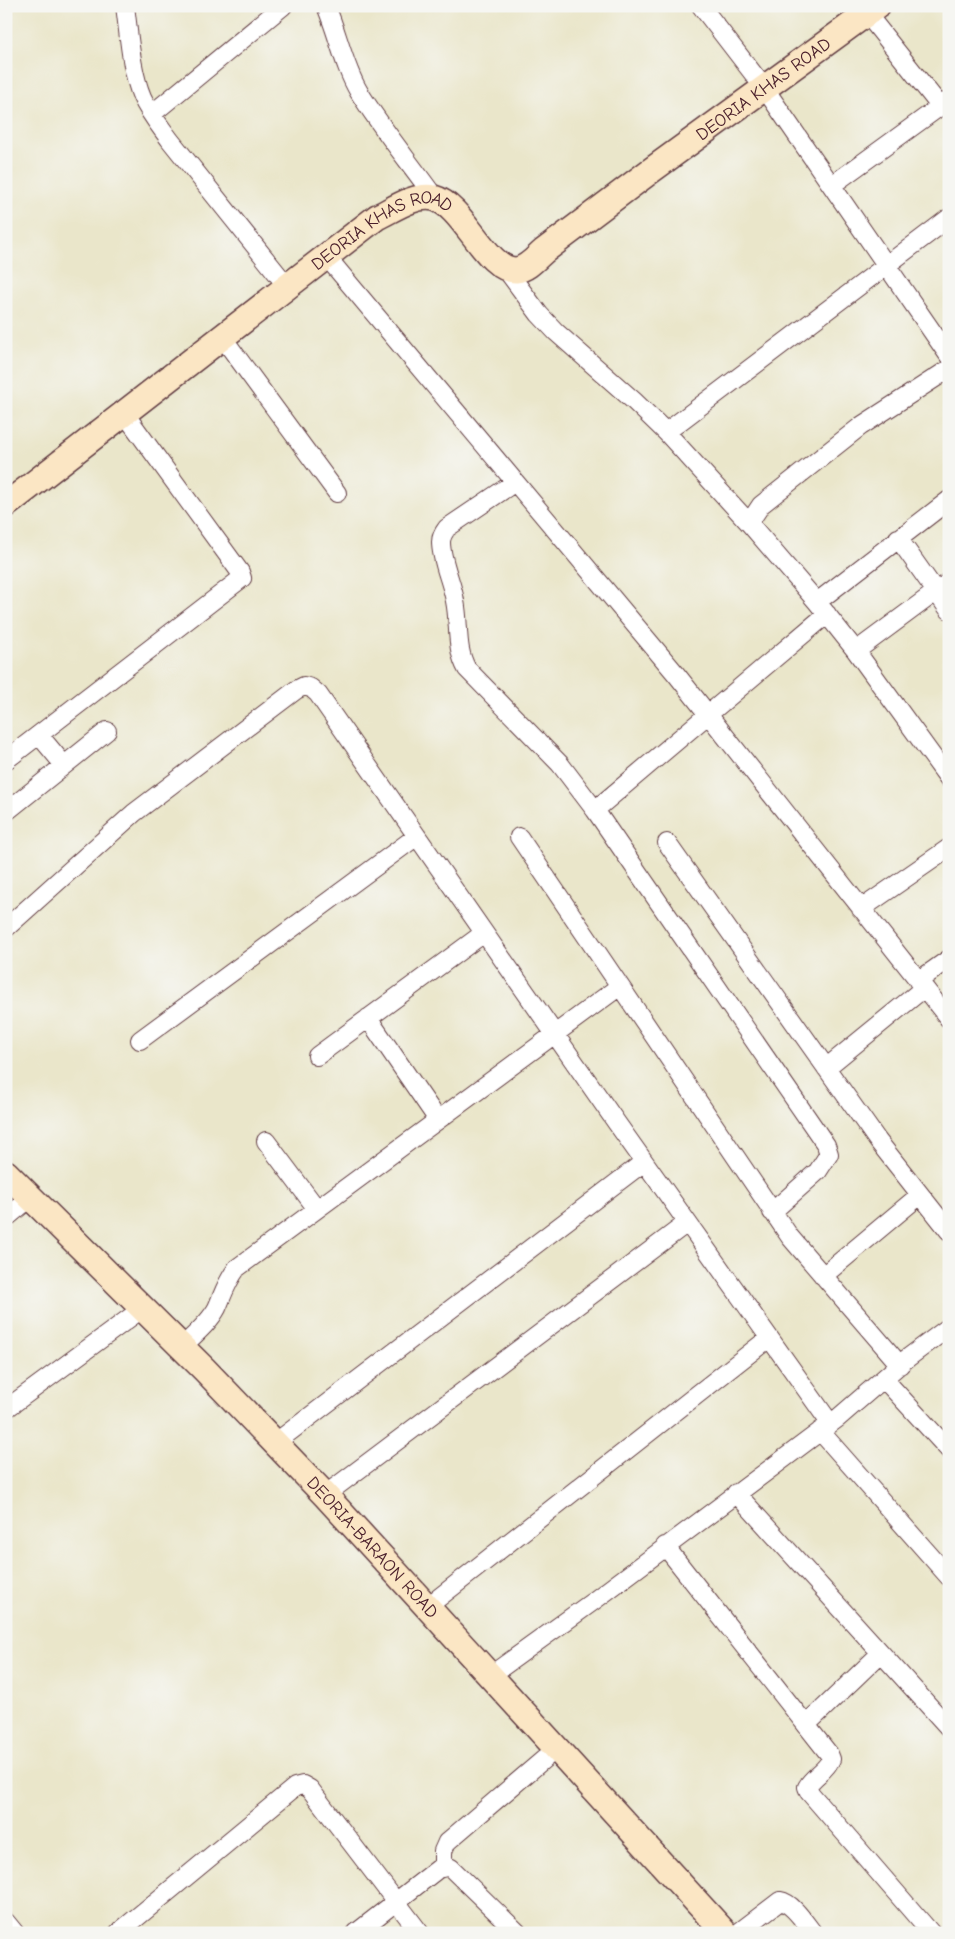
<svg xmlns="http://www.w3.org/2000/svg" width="955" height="1939" viewBox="0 0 955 1939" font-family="'Comic Neue',sans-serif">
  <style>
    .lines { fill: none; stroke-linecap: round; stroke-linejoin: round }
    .street-casing { stroke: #623d43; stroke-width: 20 }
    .secondary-casing { stroke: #623d43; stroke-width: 28 }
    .street { stroke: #fff; stroke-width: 18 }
    .secondary { stroke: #fbe6c4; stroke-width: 25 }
    .labels { text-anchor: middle; stroke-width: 4; stroke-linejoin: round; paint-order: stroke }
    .street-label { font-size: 18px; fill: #4a1f2b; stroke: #f6f6f2 }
  </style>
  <rect width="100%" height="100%" fill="#f6f6f2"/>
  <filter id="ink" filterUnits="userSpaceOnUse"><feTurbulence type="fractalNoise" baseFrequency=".02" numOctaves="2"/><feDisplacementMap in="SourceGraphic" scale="10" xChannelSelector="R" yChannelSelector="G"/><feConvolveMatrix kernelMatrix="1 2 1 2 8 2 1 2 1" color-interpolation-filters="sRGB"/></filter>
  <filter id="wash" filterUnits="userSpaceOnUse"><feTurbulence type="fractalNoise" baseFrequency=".0096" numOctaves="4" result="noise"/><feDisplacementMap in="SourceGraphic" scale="20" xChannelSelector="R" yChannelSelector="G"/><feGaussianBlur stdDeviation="1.12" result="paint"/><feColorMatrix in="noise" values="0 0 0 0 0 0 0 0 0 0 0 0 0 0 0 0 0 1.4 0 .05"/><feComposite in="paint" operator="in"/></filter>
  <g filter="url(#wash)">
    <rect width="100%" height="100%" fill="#eae6ca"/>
  </g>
  <g filter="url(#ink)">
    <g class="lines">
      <g class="street-casing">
        <path id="street" d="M 125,6 C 129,35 131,71 142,97 C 149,113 160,126 170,140 L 287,286
          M 326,6 C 338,34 344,67 359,92 C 382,129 410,163 435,198
          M 701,6 L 765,89 L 949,356
          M 867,14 L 940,106
          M 152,114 L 283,6
          M 832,185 L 949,100
          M 326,256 L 676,674 L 949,1019
          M 505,268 L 539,314 L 556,332 L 634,401 L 666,432 L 749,523 L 817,602 L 856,651 L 949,779
          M 223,338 L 337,493
          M 666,432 L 949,218
          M 515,482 L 447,528 C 444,532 441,536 441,542 C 441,561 452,582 455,601 C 460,625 455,648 467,669 L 560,764 L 595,810 L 826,1145 L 829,1154 L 818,1171 L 772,1212
          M 749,523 L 761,505 L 861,426 L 949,369
          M 898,538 L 949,610
          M 817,602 L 949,500
          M 856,651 L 949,582
          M 39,735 L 64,765
          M 6,760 L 242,578 L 240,572 L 125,414
          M 595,810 L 827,614
          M 6,812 L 107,731
          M 519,837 L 790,1237 L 900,1365
          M 667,843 L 878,1141 L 949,1231
          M 861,909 L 949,848
          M 6,928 L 134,813 L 296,690 L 304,686 L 311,688 L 318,694 L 616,1122 L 830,1423
          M 918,981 L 949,959
          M 368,1018 L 438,1120
          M 140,1040 L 417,836
          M 317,1056 L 484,933
          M 826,1068 L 924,988
          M 266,1141 L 317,1209
          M 6,1218 L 31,1197
          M 823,1276 L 920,1195
          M 182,1347 C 194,1335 209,1323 217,1308 C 223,1294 227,1281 237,1268 L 620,986
          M 884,1379 L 949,1450
          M 6,1409 L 143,1308
          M 820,1431 L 949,1577
          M 275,1443 L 644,1162
          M 736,1493 L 949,1728
          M 325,1495 L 687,1223
          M 665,1546 L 829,1754 L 831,1759 C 826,1771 813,1776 807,1787 L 809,1792 L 931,1933
          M 427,1607 L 769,1338
          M 491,1675 L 595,1600 L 838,1418 L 905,1360 L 949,1327
          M 806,1725 L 881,1653
          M 443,1868 L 443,1851 L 447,1842 L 557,1748
          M 6,1922 L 15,1933
          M 118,1933 L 295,1787 L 303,1785 L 310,1789 L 420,1933
          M 356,1933 L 438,1869 L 447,1866 L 451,1868 L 518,1933
          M 738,1933 L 780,1901 C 793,1903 805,1923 813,1933"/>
      </g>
      <g class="secondary-casing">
        <g id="secondary">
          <path id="s1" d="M 6,505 L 377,217 C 394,209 414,194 434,198 C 464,206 486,271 516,270 C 527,269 536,258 544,251 L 649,172 L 877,6"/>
          <path id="s2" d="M 6,1173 L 204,1369 L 325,1495 L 725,1933"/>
        </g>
      </g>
      <use href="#street" class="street"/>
      <use href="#secondary" class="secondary"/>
    </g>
  </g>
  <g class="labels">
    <g class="street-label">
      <text dy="6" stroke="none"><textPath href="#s1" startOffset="950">DEORIA KHAS ROAD</textPath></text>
      <text dy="6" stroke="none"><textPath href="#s1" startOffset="470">DEORIA KHAS ROAD</textPath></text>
      <text dy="6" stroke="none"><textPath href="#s2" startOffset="524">DEORIA-BARAON ROAD</textPath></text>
    </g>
  </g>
  <rect width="955" height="1939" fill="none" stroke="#f6f6f2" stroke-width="25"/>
</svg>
